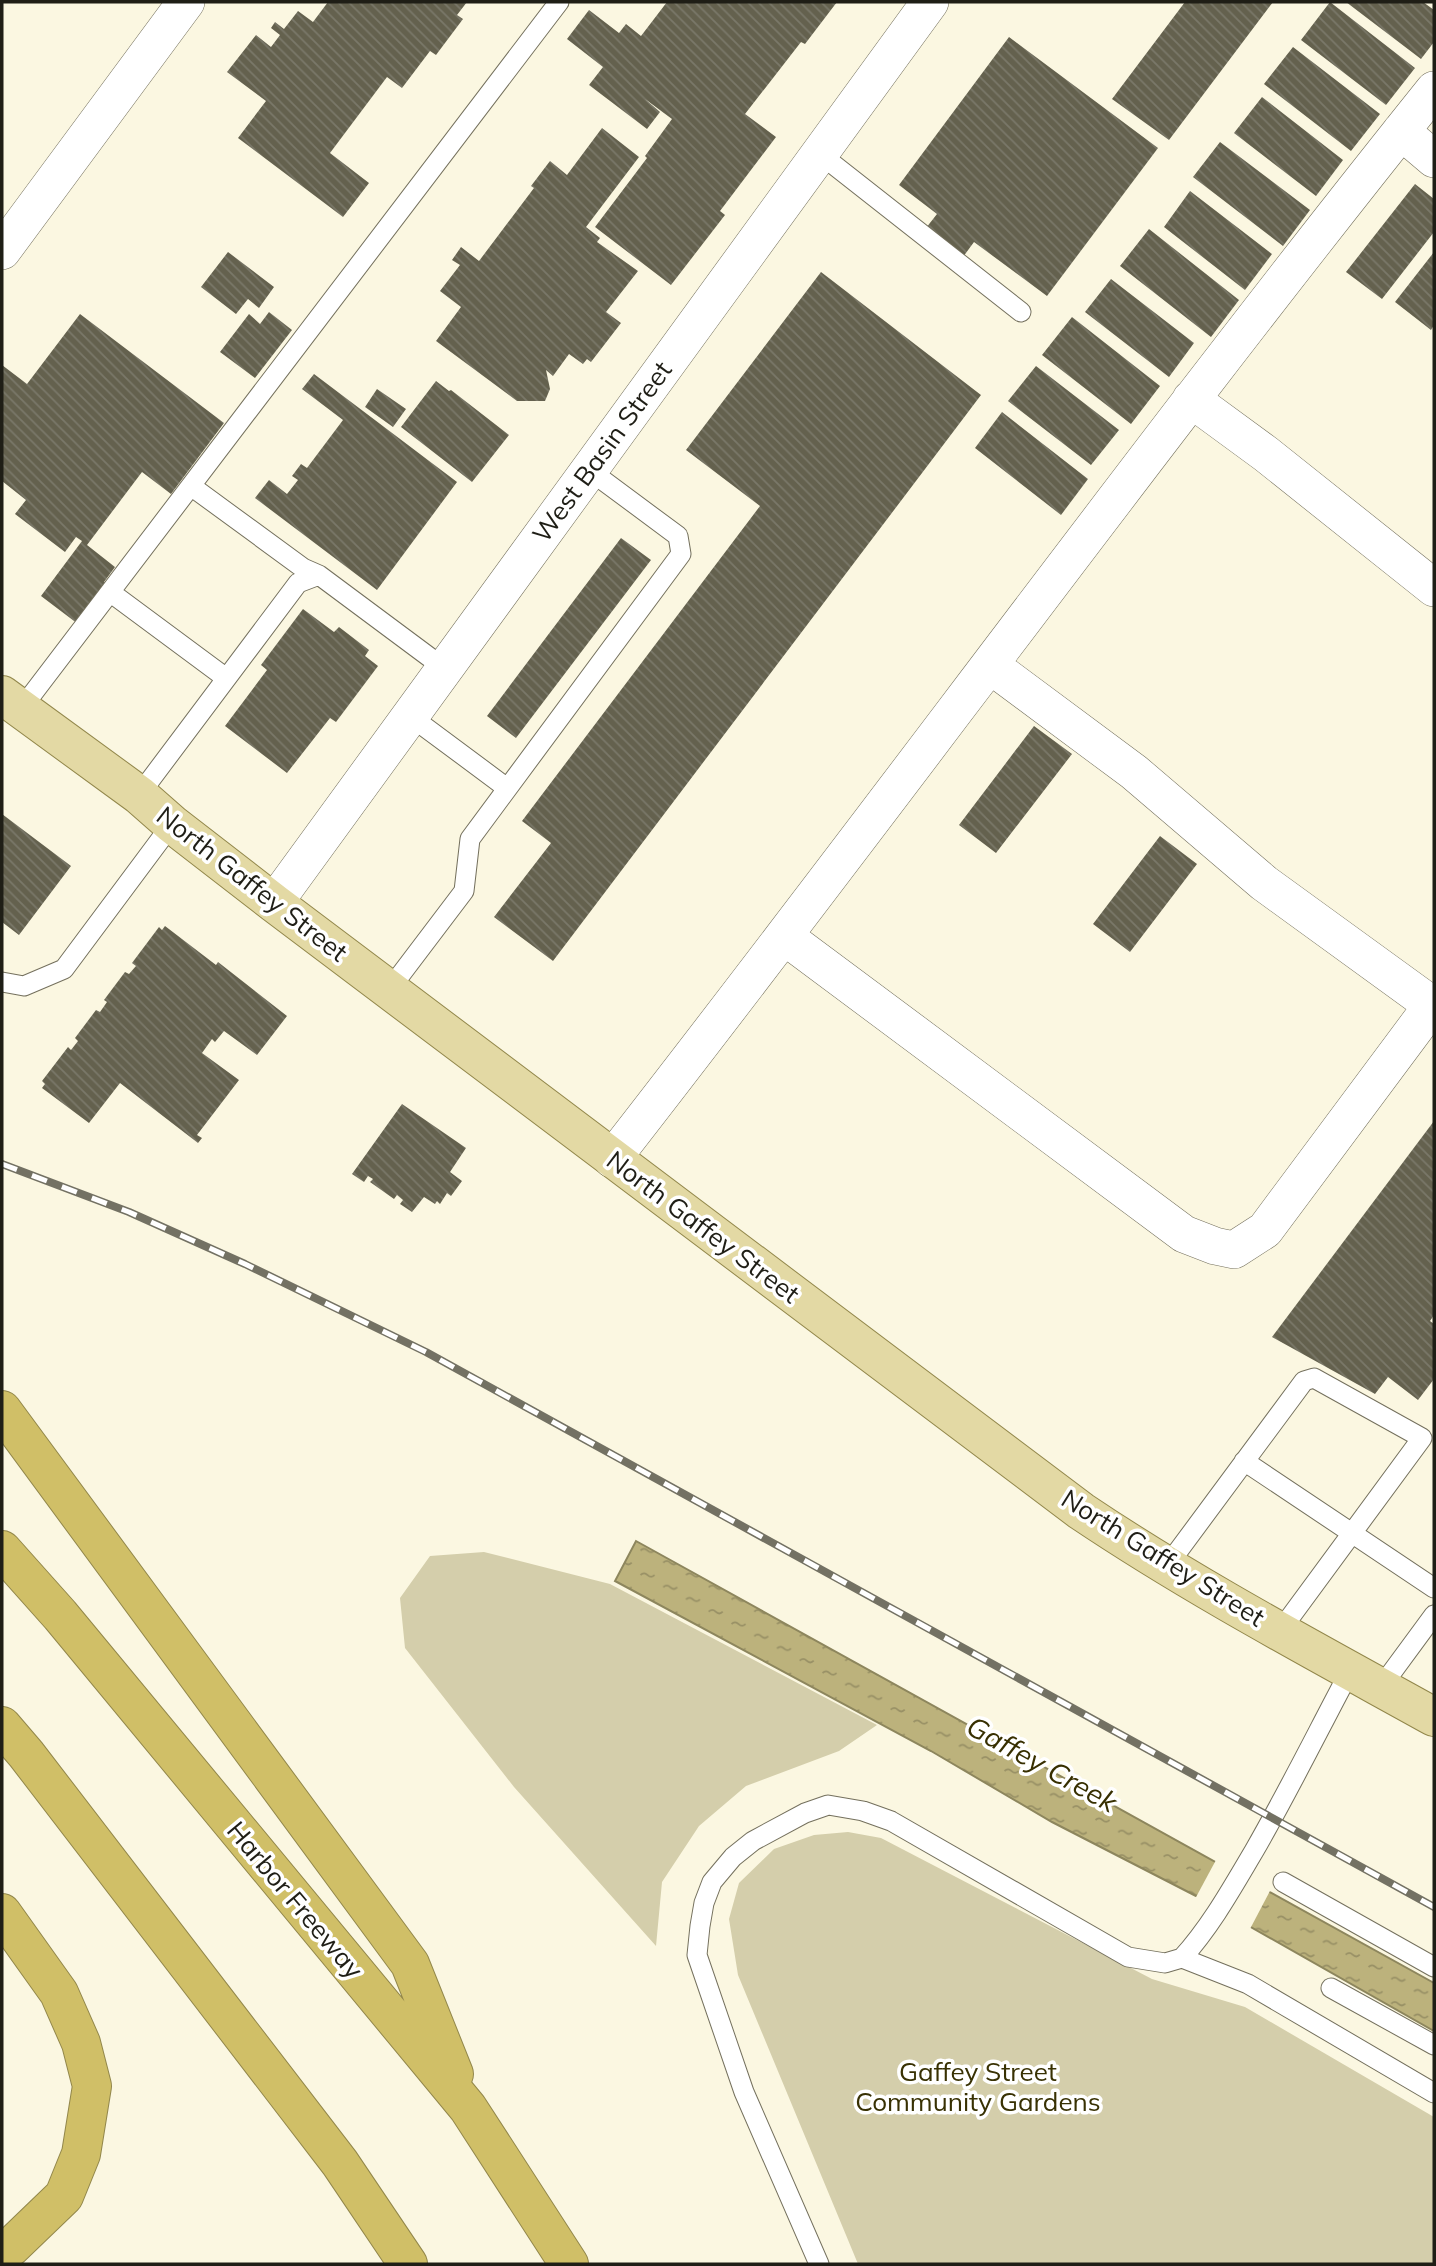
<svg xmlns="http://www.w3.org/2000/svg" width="1436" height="2266" viewBox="0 0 1436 2266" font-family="Mulish,sans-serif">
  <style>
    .green { fill: #d4ceab }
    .water { fill: url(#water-ripples); stroke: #8d865d; stroke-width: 2 }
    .pier { fill: #fbf7e1 }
    .building { fill: url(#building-back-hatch) }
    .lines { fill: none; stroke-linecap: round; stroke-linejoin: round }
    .lane-casing { stroke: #74705d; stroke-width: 21 }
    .street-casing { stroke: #74705d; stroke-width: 38 }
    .primary-casing { stroke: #92874b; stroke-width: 40 }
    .highway-casing { stroke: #92874b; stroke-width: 40 }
    .lane { stroke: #fff; stroke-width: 19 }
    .street { stroke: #fff; stroke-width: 37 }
    .primary { stroke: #e3d9a4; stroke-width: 38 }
    .highway { stroke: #d0bf67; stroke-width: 38 }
    .rail-casing { stroke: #737163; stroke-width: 8 }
    .rail { stroke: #fff; stroke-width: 5; stroke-dasharray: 16; stroke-linecap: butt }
    .labels { text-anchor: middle; stroke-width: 7; stroke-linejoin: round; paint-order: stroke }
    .street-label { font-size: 26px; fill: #1f1e16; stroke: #fff }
    .park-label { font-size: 26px; fill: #383103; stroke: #fff }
    .water-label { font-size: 28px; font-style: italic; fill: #372f01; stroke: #fff }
  </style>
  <defs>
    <pattern id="water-ripples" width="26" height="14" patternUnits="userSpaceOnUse" patternTransform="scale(1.75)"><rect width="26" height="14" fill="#bcb27c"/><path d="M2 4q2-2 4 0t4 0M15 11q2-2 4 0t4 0" fill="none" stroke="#989065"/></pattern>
    <pattern id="building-back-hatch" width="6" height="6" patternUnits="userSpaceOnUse" patternTransform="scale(1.75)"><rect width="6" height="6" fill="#64614e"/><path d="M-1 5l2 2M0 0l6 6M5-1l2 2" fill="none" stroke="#7a7869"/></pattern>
  </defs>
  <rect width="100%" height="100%" fill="#fbf7e1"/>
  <path class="green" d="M 484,1552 L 610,1584 L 877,1725 L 839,1751 L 746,1786 L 699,1826 L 662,1882 L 656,1946 L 514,1787 L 405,1648 L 400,1598 L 430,1556 Z
    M 848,1832 L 881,1838 L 1152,1979 L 1245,2007 L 1434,2117 L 1434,2264 L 858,2264 L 738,1975 L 729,1919 L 739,1883 L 774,1849 L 814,1835 Z"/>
  <path class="water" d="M 636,1541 L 1434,1983 L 1434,2031 L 1196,1896 L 1052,1822 L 931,1751 L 615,1581 Z"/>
  <path class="pier" d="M 1216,1860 L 1271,1889 L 1250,1929 L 1195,1899 Z"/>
  <path class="building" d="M 328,2 L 467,2 L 457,15 L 463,19 L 436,55 L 430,51 L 402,88 L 387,77 L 330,153 L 369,183 L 343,217 L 238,138 L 266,101 L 227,72 L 256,35 L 271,47 L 280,35 L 271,28 L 275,22 L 284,29 L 298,11 L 313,22 Z
    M 667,2 L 837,2 L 805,44 L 801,42 L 745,114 L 776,137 L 720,211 L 725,215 L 671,285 L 595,227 L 647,158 L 645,156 L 672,119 L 645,99 L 660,112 L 647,129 L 589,85 L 603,67 L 567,39 L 589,10 L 619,33 L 626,24 L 641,36 Z
    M 1185,2 L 1273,2 L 1169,140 L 1112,99 Z
    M 1330,2 L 1415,68 L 1386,105 L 1301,40 Z
    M 1346,2 L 1423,2 L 1434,10 L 1434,42 L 1421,59 Z
    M 1009,37 L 1158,148 L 1047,296 L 974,242 L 963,257 L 926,228 L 937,214 L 899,185 Z
    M 1293,47 L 1380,114 L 1351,151 L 1264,84 Z
    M 1262,97 L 1343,160 L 1316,196 L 1234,133 Z
    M 602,128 L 639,157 L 586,227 L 600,238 L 597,242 L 638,271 L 606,312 L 621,323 L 591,362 L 587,359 L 583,364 L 569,354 L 553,376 L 546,370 L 550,389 L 545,401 L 517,401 L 436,341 L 461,307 L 440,291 L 460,265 L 452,260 L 461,247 L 479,261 L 534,188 L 531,186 L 550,161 L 567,175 Z
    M 1220,142 L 1310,210 L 1283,246 L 1193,177 Z
    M 1415,184 L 1434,199 L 1434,232 L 1382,299 L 1346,272 Z
    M 1190,191 L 1272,254 L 1245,290 L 1164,227 Z
    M 1149,229 L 1239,300 L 1211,337 L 1120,266 Z
    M 228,252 L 274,287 L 259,308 L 248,299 L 236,314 L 201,287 Z
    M 1434,252 L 1434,325 L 1431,330 L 1395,302 Z
    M 821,272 L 981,395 L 553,961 L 494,917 L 551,843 L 522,821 L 760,506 L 686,450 Z
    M 1111,279 L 1194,343 L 1169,377 L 1085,312 Z
    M 269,312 L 292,330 L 255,378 L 220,352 L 249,314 L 260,324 Z
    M 80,314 L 224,423 L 171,494 L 142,472 L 87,545 L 115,567 L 104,582 L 108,584 L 78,624 L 41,596 L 82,541 L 76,537 L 65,552 L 15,514 L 26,500 L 2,481 L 2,365 L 27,384 Z
    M 1072,317 L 1160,386 L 1131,424 L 1042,355 Z
    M 1036,366 L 1119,430 L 1091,465 L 1008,401 Z
    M 314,374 L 457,482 L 377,590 L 255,498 L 269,480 L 287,494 L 298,480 L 292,476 L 301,464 L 307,468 L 343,420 L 302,389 Z
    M 436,381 L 449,391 L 451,390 L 509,435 L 472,482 L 401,427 Z
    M 377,389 L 406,409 L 393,427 L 365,407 Z
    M 1002,412 L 1088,479 L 1061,515 L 975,448 Z
    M 621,538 L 651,560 L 516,738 L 487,716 Z
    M 303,609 L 334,632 L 339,627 L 369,650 L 365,656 L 378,666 L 336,722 L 330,718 L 287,773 L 225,726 L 267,670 L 261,665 Z
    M 1034,726 L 1072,754 L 996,853 L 959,825 Z
    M 2,814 L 71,866 L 19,935 L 2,922 Z
    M 1160,836 L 1197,864 L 1130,952 L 1093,924 Z
    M 165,926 L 216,965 L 218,962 L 287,1016 L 257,1055 L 224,1031 L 215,1042 L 212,1039 L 202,1053 L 239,1080 L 197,1135 L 202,1138 L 198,1143 L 120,1083 L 89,1123 L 42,1088 L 45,1084 L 42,1081 L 68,1047 L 71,1050 L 78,1041 L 75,1038 L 96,1010 L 100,1012 L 107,1002 L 104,1000 L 125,972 L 129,974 L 136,966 L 132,963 L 159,927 L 162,930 Z
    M 402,1104 L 466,1148 L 450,1172 L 462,1181 L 451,1196 L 447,1193 L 440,1204 L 437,1201 L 435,1204 L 424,1197 L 412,1212 L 400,1204 L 403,1200 L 397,1195 L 394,1199 L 370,1182 L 373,1179 L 368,1176 L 364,1182 L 352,1174 Z
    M 1434,1121 L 1434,1315 L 1430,1321 L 1434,1324 L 1434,1379 L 1418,1400 L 1388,1377 L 1375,1394 L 1272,1337 Z"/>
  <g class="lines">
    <g class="lane-casing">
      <path id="lane" d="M 820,154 L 1021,312
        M 191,486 L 303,568 L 319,575 L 444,668
        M 110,592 L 226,678
        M 21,709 L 559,2
        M 410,716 L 507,788
        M 139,795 L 298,583 L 319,575
        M 2,982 L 24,986 L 64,969 L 172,824
        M 389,990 L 464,891 L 470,839 L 681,554 L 678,536 L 589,470
        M 1244,1461 L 1434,1588
        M 1167,1566 L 1304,1381 L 1314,1378 L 1422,1438 L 1280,1631
        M 1381,1687 L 1434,1615
        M 1283,1882 L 1434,1967
        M 1182,1958 C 1211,1926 1232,1888 1254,1851 C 1288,1792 1318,1731 1350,1671
        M 1331,1988 L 1434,2045
        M 819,2264 L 744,2092 L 697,1955 L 700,1926 L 704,1903 L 712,1882 L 733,1857 L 753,1841 L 805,1813 L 828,1805 L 863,1811 L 891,1821 L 1128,1957 L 1165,1963 L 1182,1958 L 1248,1984 L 1434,2093"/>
    </g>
    <g class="street-casing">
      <path id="street" d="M 1401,131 L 1434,159
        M 2,251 L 186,2
        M 1191,399 L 1266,454 L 1434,588
        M 990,665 L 1134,772 L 1264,883 L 1432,1005
        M 274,903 L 930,2
        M 784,936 L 1184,1234 L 1215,1246 L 1234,1250 L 1265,1230 L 1434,1003
        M 612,1159 C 889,804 1153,440 1434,90"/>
    </g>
    <g class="primary-casing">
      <path id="primary" d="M 2,695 L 139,795 L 172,824 L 274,903 L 1081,1511 C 1194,1587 1315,1651 1434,1717"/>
    </g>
    <g class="highway-casing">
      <path id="highway" d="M 2,1410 L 410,1964 L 454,2074
        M 2,1550 L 60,1615 L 468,2108 L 569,2264
        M 2,1726 L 26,1754 L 340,2163 L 408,2264
        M 2,1913 L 59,1993 L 81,2043 L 92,2086 L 81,2154 L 64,2196 L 11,2247 L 2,2253"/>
    </g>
    <use href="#lane" class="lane"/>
    <use href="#street" class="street"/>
    <use href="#primary" class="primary"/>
    <use href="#highway" class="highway"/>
    <g class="rail-casing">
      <path id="rail" d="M 2,1164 L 129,1212 L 245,1264 L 426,1352 L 1434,1907"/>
    </g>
    <use href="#rail" class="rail"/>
  </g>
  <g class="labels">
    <g class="street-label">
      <text transform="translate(602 452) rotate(-54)" y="9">West Basin Street</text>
      <text transform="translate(252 884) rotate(38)" y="9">North Gaffey Street</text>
      <text transform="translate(703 1227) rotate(37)" y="9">North Gaffey Street</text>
      <text transform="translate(1163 1558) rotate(32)" y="9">North Gaffey Street</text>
      <text transform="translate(295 1900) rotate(50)" y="9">Harbor Freeway</text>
    </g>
    <g class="park-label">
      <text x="978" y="2081">Gaffey Street<tspan x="978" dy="30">Community Gardens</tspan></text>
    </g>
    <g class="water-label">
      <text transform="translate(1042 1764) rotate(29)" y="10">Gaffey Creek</text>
    </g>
  </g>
  <rect width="1436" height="2266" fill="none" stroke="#1f1e16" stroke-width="7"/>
</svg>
